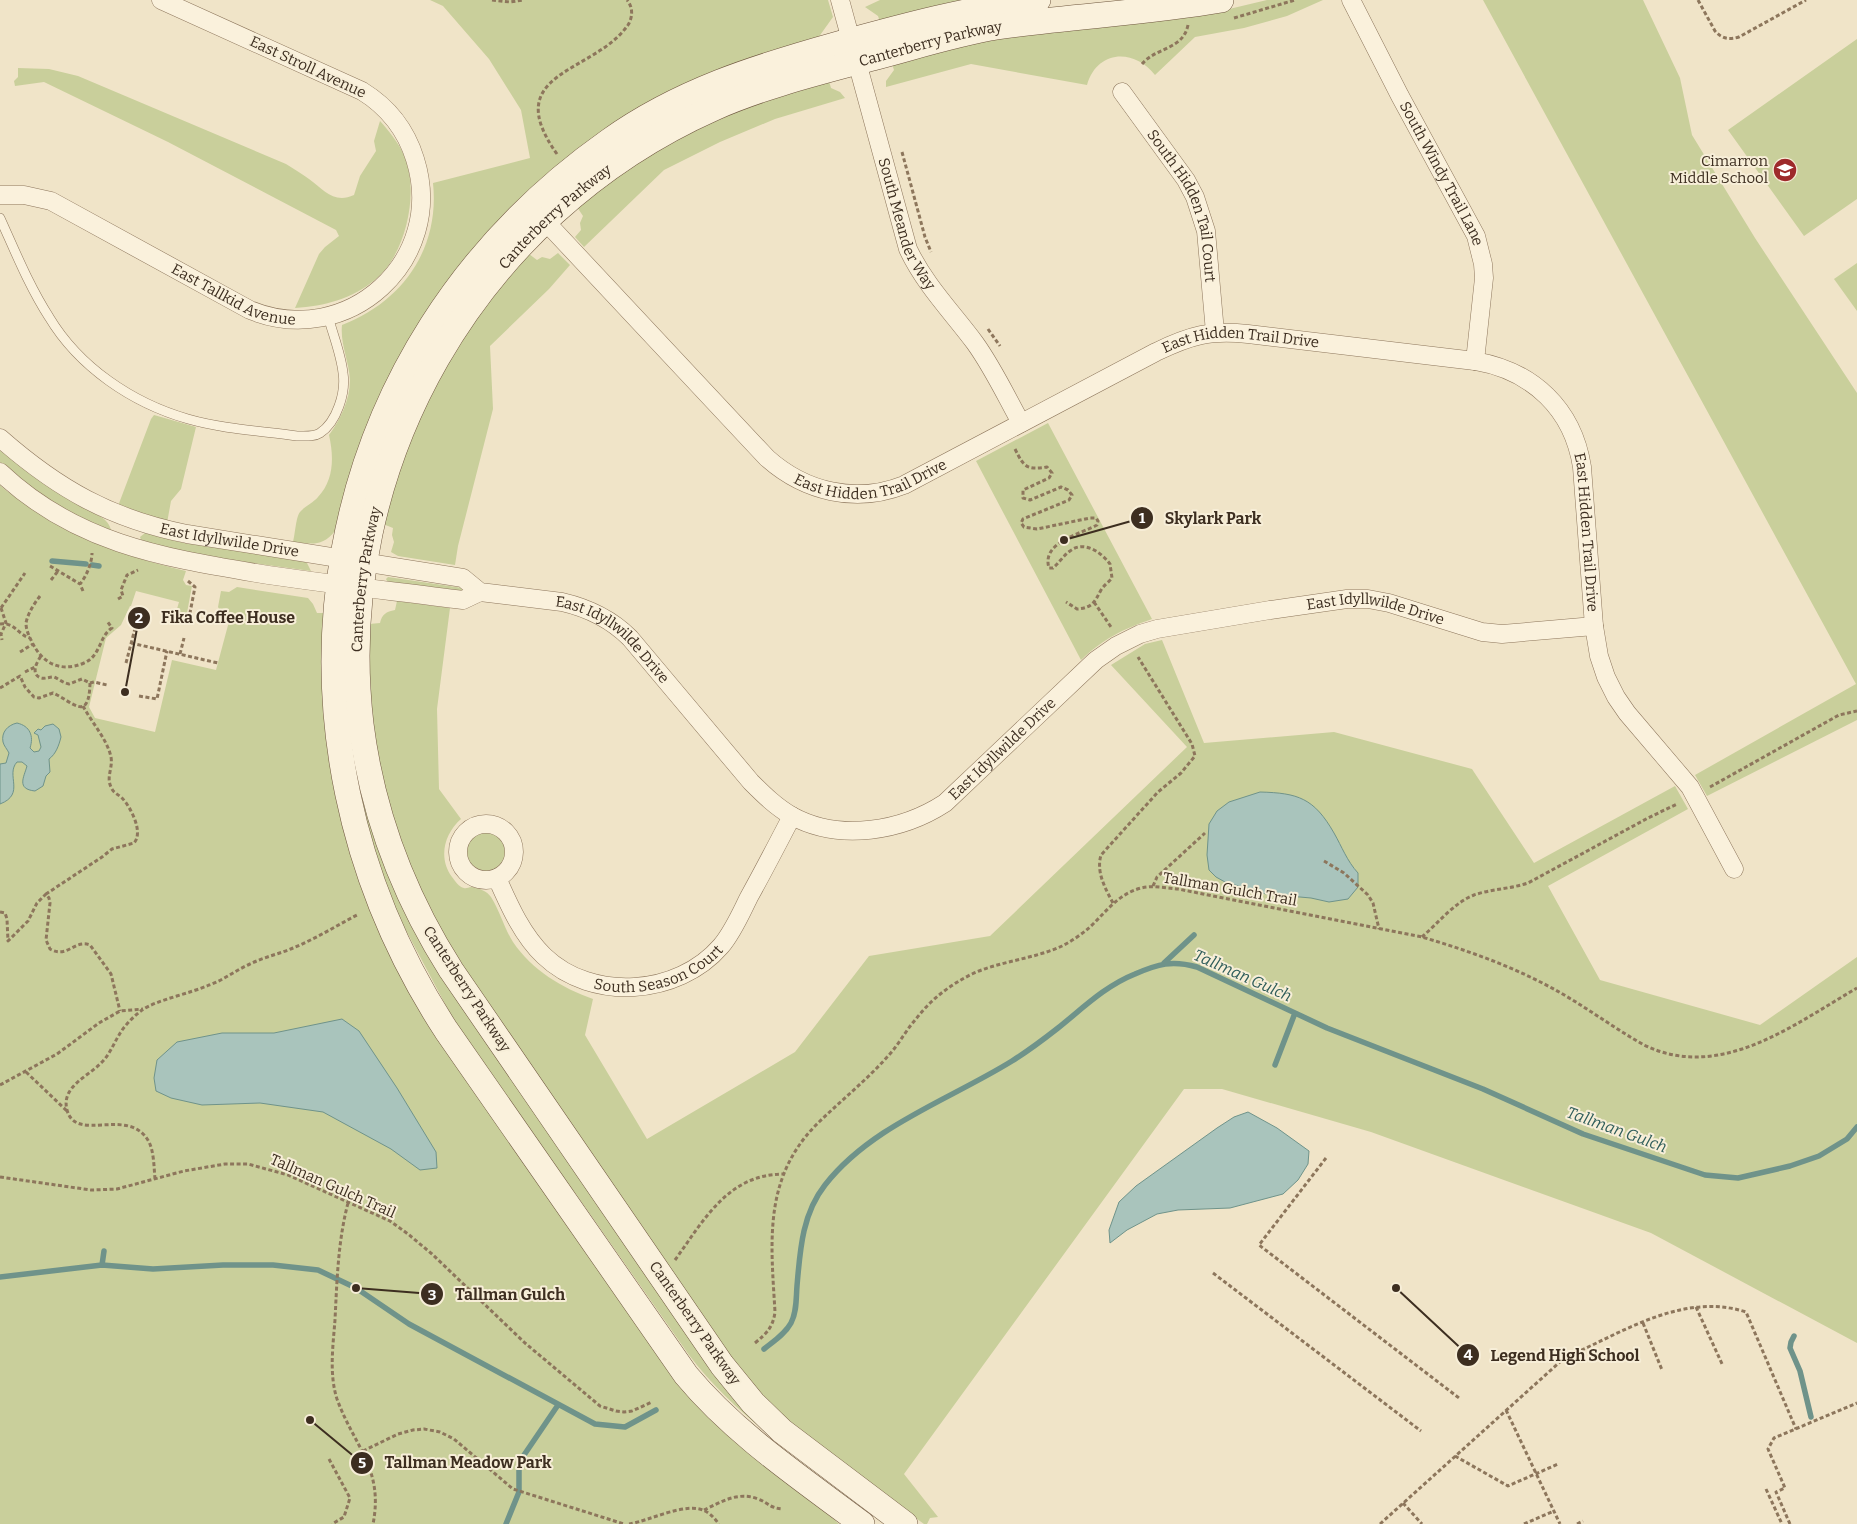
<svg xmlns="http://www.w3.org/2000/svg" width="1857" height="1524" viewBox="0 0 1857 1524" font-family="Bitter,serif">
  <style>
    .green { fill: #c9cf9b }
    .water { fill: #a9c4bc; stroke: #6f938a }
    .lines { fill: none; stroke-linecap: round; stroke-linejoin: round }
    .stream { stroke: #6f938a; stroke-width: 5.5 }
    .lane-casing { stroke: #8d765c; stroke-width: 10 }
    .street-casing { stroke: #8d765c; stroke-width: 19 }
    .secondary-casing { stroke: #6f573f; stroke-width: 26 }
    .path { stroke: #8d765c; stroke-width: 3; stroke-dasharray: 4 2.5; stroke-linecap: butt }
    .lane { stroke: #faf1dc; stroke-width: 9 }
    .street { stroke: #faf1dc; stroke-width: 18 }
    .secondary { stroke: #faf1dc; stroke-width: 25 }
    .labels { text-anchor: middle; stroke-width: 4; stroke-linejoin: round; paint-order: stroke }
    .street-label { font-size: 15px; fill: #3d2e20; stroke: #f7eed8 }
    .poi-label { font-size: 15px; fill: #3d2e20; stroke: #f7eed8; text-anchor: end }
    .water-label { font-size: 16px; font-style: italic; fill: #2f5d5a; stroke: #f7eed8 }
    .leader { fill: none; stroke: #3d2e20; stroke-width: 2 }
    .callout-dot { fill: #3d2e20; stroke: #f7eed8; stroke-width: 2 }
    .mark-label { font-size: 15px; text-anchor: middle; font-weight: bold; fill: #fff }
    .callout-label { font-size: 16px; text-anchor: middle; font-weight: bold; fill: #3d2e20; stroke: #f7eed8; stroke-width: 4; stroke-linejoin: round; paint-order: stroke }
  </style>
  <rect width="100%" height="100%" fill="#f0e4c8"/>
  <path class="green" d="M 430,0 L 828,0 L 833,17 L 818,38 C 767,61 716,83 665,106 C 645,115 616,124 598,136 C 527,183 470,247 424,317 C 393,364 372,415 353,468 C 349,481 342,523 335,531 C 322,547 312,544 293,542 C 295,535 296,516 300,512 C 305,506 313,503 318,497 C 334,480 334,457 329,435 C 340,420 350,400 350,380 C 349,361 340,344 342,325 C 402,302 440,249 433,183 L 530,158 L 521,110 L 489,59 L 443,6 Z
    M 880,0 L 967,0 L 880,22 L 878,16 L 865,7 Z
    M 1267,0 L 1323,0 L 1287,16 L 1244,28 L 1195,37 L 1155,75 C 1134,48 1097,50 1087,85 L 971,64 L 886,87 L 886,81 L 894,70 L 892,64 L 997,38 L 1225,10 Z
    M 1483,0 L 1643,0 L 1680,78 L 1692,135 L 1755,238 L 1857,393 L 1857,720 L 1707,796 L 1695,775 L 1856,684 Z
    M 1857,39 L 1857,199 L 1804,236 L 1728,130 Z
    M 18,68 L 49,69 L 78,76 L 286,164 C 294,169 302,174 309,179 C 324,190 334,204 354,195 L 360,176 L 376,151 L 374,141 L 380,121 C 389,131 398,142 404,155 C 420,191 406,254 376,279 C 352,299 325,306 295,308 L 319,254 L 325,247 L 339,236 L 336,230 L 168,142 L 44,82 L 15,86 L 14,81 L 18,77 Z
    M 829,81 L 831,88 L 840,92 L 845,98 L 775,119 L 720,142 L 664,170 L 584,247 L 575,237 L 581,230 L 580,223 L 583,216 L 577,207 L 647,155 L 742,107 Z
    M 558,253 L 570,265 L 549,289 L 490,346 L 493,409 L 458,546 L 455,565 L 398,556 L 391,552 L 394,542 L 392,535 L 393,528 L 383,524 L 390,495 L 423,406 L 479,312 L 529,254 L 537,260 L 542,257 L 550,259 Z
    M 1857,263 L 1857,311 L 1834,279 Z
    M 154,415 L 196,427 L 181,489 L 171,501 L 167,523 L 118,506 L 151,419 Z
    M 1048,423 L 1152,619 C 1123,629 1103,639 1081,660 L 976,461 Z
    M 0,448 C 26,472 55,492 86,509 C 96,514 109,519 111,530 L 78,517 L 50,501 L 27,485 L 0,462 Z
    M 0,485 C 8,493 19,499 28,505 C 77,539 128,557 186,571 L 183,580 L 186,585 L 192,586 L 186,618 L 175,616 L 179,602 L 136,591 L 131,606 L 130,606 L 121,625 L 106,638 L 89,707 L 95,718 L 155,732 L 172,660 L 216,670 L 231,614 L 220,611 L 218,607 L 221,591 L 229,592 L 237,587 L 308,598 L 313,604 L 317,613 L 325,613 L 323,644 L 326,721 L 331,763 L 339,806 L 350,847 L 367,900 L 404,981 L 429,1022 L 586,1249 L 797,1484 L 839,1524 L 0,1524 Z
    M 145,533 L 184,543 L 299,559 L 307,563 L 311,571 L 194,555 L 142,542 L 140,537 Z
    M 388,577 L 463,588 L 465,592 L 388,583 L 386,579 Z
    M 397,601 L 450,608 L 437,709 L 439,789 L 461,819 C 444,834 438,858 452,877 C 455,881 459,887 464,888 C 466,889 469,887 471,887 C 479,888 487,891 491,897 C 500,911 504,928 513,942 C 532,970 562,988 593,999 L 585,1035 L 647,1139 L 795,1052 L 869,956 L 990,936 L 1187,747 L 1111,665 L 1145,644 L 1162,640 L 1204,743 L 1334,732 L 1472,769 L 1534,863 L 1675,786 L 1688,809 L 1548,886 L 1600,980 L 1760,1025 L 1857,957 L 1857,1343 L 1651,1233 L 1371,1132 L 1222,1089 L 1184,1089 L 904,1474 L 938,1517 L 930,1518 L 927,1524 L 924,1524 L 825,1452 L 776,1412 L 742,1373 L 455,958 L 424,902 L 388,807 L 371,721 L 369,624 L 380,623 C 382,614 386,612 395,610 Z
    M 342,703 L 391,867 L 786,1448 C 750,1420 717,1392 689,1355 L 576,1194 L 535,1143 L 478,1066 L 375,872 Z
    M465 853a21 21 0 1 1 42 0a21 21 0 1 1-42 0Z"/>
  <path class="water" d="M 17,723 C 30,726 34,736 30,748 L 34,752 L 39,751 L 41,747 L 38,735 L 34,733 L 38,729 L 41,730 L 45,726 L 53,724 L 59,729 L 61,737 C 59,745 56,754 49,759 L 50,772 L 46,776 L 43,786 L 35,791 C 16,789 24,777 27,766 L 22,762 L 17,762 C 5,775 26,794 0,804 L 0,764 L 6,763 L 9,753 C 7,749 4,746 3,742 C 1,732 8,725 17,723 Z
    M 1260,792 C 1298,793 1314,798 1334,833 C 1342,847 1347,861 1358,873 L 1358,887 L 1348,899 L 1329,902 L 1311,898 L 1266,894 L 1225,882 L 1216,877 L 1209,870 L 1207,855 L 1209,824 L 1217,811 L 1229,802 Z
    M 342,1019 L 359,1031 L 397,1088 L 436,1152 L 437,1168 L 420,1170 L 391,1149 L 323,1112 L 260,1103 L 202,1105 L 171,1098 L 156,1091 L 154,1078 L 157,1060 L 177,1042 L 222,1033 L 274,1033 Z
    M 1248,1112 L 1277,1128 L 1309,1151 L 1308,1164 L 1298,1180 L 1283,1194 L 1230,1208 L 1178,1210 L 1157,1214 L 1127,1230 L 1110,1243 L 1109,1230 L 1119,1202 L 1136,1186 L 1217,1128 L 1234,1117 Z"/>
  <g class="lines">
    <path class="stream" d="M 52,561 L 86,564
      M 92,565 L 99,566
      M 1164,963 L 1194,935
      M 1275,1065 L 1295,1013
      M 102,1265 L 104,1251
      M 0,1277 L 102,1265 L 153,1269 L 223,1265 L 273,1265 L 318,1270 L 356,1288 L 409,1324 L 595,1424 L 625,1427 L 656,1410
      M 1794,1336 L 1791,1342 L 1790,1348 L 1800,1371 L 1811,1417
      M 764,1349 C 774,1341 785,1334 791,1323 C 797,1312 796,1298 797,1286 C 800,1251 802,1214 825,1185 C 871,1126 949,1100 1012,1061 C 1028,1051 1044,1039 1058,1028 C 1083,1008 1105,986 1135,974 C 1158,964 1172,960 1197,967 L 1327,1028 L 1483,1089 L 1583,1134 L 1705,1175 L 1738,1178 L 1790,1166 L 1819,1156 L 1847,1139 L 1857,1127
      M 506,1524 L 519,1492 L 519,1470 L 522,1458 L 558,1405"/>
    <g class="lane-casing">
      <path id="lane" d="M 0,218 C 15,251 29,286 49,317 C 79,367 132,403 188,419 C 223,429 261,431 297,436 C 305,436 314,437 320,433 C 337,422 346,392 343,373 C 341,354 333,335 328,316"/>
    </g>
    <g class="street-casing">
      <g id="street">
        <path id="s1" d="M 840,0 L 908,249 C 925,285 952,312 975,343 C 993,368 1006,396 1021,423"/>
        <path id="s2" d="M 1351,0 L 1400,96 L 1476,236 L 1483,264 L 1484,278 L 1475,361"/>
        <path id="s3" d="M 1122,92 L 1186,180 L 1195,197 L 1206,231 L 1215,332"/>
        <path id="s4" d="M 0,195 L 24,195 L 51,201 L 250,310 C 348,350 447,260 415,159 C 406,130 388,107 362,91 L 161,0"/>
        <path id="s5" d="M 545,221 L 767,458 C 805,492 856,504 904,485 L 1156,352 C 1191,335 1210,330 1248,334 L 1475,361 C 1533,371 1573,409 1582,467 L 1594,626 L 1599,656 L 1606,677 L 1616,697 L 1627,713 L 1690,787 L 1734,869"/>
        <path id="s6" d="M 0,438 C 58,489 111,519 187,534 L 463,578 L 480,592 L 562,602 C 588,608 611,619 630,638 L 751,782 C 763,794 776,807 792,816 C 840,842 902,831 945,803 L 1096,660 L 1116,646 L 1140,634 L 1157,629 L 1270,610 L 1347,599 L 1368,599 L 1389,603 L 1482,632 L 1502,634 L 1594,626"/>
        <path d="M 0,472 C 74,542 159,557 256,573 C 325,584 394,591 463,600 L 480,592"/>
        <circle cx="486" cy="852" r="28"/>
        <path id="s7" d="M 497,878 C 509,905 522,935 544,956 C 592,1002 678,996 721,946 C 733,932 741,913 749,897 C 764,870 778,843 792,816"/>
      </g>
    </g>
    <g class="secondary-casing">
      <g id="secondary">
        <path d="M 862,1524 C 801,1478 735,1434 686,1375 L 446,1030 C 251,730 314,349 609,141 C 679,91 756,67 838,44 C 904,26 970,8 1038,0"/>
        <path id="s8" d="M 905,1524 L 782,1431 L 753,1403 L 722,1365 L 451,970 C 404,896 372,812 361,724 C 331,465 476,214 714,108 C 764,86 817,73 869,59 C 912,48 954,34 997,27 C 1071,16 1147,13 1221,0"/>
      </g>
    </g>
    <path class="path" d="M 492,0 L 510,2 L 523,0
      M 1698,0 L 1715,31 C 1722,39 1729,40 1739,37 L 1806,0
      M 1234,18 L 1295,0
      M 1142,64 C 1156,47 1183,50 1188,25
      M 902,152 L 925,237 L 931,252
      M 557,154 C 498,71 594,74 628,25 C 633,17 633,7 627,0
      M 988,329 L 1000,346
      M 1015,449 C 1024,467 1026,470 1047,467 L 1052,473 L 1049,478 L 1023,490 L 1023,498 L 1030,500 L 1061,487 L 1068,490 L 1072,495 L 1069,500 L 1023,519 L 1021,523 L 1024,527 L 1037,529 L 1090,518 L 1096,518 L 1098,521 L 1097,525 C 1081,534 1041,542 1049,568 L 1053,568 C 1059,563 1063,556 1070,551 C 1084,540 1101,552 1110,564 L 1112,578 C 1109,582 1104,585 1101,590 C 1095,601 1093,608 1077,609 L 1066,602
      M 50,566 L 80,584
      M 51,580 L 58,571
      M 188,581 L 195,587 L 189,618
      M 83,591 L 80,584 C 86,577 92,563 92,553
      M 40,596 C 34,604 28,613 26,623 C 26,630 29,636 32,642 C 42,663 60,673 84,663 C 101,656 99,636 112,628 L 107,621
      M 118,599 L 123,596 L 121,590 L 127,575 L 138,570
      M 1094,602 L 1111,627
      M 1,608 L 25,573
      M 1,608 L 6,623 L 1,634 L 2,640
      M 0,624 C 15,622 18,635 30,638
      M 131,643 L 218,663
      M 20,652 L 33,644
      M 180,654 L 184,638
      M 126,663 L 138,617
      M 25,672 L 35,667
      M 90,683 L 94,682 L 107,685
      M 0,688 L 20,676 L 25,687 L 34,697 L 39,698 L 53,693 C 72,701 89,724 90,683 L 82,679 L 69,684 C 63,683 59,679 54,677 C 49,677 45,679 41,678 C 30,674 37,662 41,656
      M 139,696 L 157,699 L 167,651
      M 83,706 C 92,723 107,739 111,757 C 113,768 106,777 111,787 C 113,793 118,794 122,798 C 130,806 144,832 134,843 L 112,849 L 102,857 L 46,894 L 49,898 L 50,903 L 46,940 L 50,949 C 68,959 74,939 90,945 L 111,974 L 120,1011
      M 1710,787 L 1839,715 L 1857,711
      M 1324,861 L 1344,873 L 1368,895 L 1373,903 L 1379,929
      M 1153,886 L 1157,877 L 1205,833
      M 1113,903 C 1105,888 1096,872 1101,855 L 1158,792 L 1181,773 L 1195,756 L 1192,744 L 1138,657
      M 0,912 L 5,913 L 7,919 L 8,941 L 28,921 L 37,903 L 46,894
      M 1422,937 C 1438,923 1455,902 1474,895 C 1491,889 1510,889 1528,883 L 1648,818 L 1677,804
      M 26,1072 L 67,1111
      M 0,1085 L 57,1054 L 99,1023 L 120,1011 L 143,1009
      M 1326,1158 L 1259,1245 L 1459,1398
      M 0,1177 L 91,1190 L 117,1189 L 184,1171 L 225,1164 L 248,1164 L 288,1175 L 390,1221 L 408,1234 L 432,1254 L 525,1343 L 600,1406 L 616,1411 L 624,1412 L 632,1411 L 652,1402
      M 155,1179 C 154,1168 154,1152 149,1142 C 129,1105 76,1144 67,1110 C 61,1087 87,1077 100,1064 C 109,1056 113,1045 119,1035 C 124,1026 133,1017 142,1010 C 156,1000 192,993 209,985 C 224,980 236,970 250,964 C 264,957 279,954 293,948 C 315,939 336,926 357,915
      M 348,1203 C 338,1241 337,1280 335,1320 C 333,1346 329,1374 337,1399 C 354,1446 384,1469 373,1524
      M 675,1260 C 704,1220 728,1174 784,1174
      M 1213,1273 L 1421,1431
      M 1696,1307 L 1723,1366
      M 1643,1323 L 1662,1370
      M 755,1343 C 767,1333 773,1327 775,1312 C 771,1243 763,1180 815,1126 C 839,1102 866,1081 889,1055 C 899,1044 906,1030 916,1019 C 931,999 950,985 972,974 C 1000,961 1034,959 1062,946 C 1072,941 1082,934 1090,927 C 1106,912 1118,894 1141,888 C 1153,885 1166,888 1178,889 L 1422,937 C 1466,950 1509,965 1550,987 C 1582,1004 1612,1027 1644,1045 C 1720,1082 1793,1025 1857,988
      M 1506,1410 L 1560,1524
      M 363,1451 L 398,1434 L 413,1430 L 424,1429 L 440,1432 L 454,1439 L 513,1489 L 624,1524
      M 1455,1456 L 1508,1486 L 1558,1464
      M 329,1459 L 350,1498 L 344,1517 L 332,1524
      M 1766,1489 L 1782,1524
      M 1403,1503 L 1422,1524
      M 704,1510 C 721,1502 738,1491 758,1499 C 769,1503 769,1508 783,1509
      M 629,1524 C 649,1521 687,1501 705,1511 C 711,1514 715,1519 719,1524
      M 1380,1524 L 1561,1361 L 1571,1355 C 1625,1331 1684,1292 1746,1312 L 1796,1429
      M 1524,1524 L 1554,1511
      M 1577,1524 L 1583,1521
      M 1790,1524 L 1776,1492 L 1785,1488 L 1768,1449 L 1774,1438 L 1857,1403"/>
    <use href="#lane" class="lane"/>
    <use href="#street" class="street"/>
    <use href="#secondary" class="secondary"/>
  </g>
  <defs>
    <g id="school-disc" transform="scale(1.25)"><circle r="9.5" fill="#9e2a2b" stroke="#f7eed8"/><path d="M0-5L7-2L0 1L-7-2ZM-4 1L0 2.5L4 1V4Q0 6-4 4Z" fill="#fff"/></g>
  </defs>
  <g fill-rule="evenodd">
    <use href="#school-disc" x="1785" y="170"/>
  </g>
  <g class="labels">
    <g class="street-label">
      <text dy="5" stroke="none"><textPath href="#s8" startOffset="1972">Canterberry Parkway</textPath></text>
      <text transform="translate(308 67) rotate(25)" y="5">East Stroll Avenue</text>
      <text dy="5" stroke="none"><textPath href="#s2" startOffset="196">South Windy Trail Lane</textPath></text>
      <text dy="5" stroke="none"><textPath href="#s3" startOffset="132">South Hidden Tail Court</textPath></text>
      <text dy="5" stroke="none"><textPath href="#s8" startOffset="1552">Canterberry Parkway</textPath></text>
      <text dy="5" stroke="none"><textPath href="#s1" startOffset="234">South Meander Way</textPath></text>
      <text dy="5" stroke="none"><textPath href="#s4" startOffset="258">East Tallkid Avenue</textPath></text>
      <text dy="5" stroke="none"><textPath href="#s5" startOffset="844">East Hidden Trail Drive</textPath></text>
      <text dy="5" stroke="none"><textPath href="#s5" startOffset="439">East Hidden Trail Drive</textPath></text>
      <text dy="5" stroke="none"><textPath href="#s5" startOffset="1308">East Hidden Trail Drive</textPath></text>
      <text dy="5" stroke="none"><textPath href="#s6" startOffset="256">East Idyllwilde Drive</textPath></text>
      <text dy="5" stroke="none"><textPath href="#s8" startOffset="1132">Canterberry Parkway</textPath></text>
      <text dy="5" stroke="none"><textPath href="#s6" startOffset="1576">East Idyllwilde Drive</textPath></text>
      <text dy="5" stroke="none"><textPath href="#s6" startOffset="661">East Idyllwilde Drive</textPath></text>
      <text dy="5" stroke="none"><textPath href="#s6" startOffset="1156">East Idyllwilde Drive</textPath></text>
      <text transform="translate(1230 889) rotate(10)" y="5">Tallman Gulch Trail</text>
      <text dy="5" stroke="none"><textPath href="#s7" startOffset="218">South Season Court</textPath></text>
      <text transform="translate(467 989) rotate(57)" y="5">Canterberry Parkway</text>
      <text transform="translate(333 1186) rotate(24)" y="5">Tallman Gulch Trail</text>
      <text transform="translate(695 1323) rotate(55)" y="5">Canterberry Parkway</text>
    </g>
    <g class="poi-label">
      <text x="1768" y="166">Cimarron<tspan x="1768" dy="17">Middle School</tspan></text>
    </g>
    <g class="water-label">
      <text transform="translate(1243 975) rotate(24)" y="6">Tallman Gulch</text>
      <text transform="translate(1617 1129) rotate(20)" y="6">Tallman Gulch</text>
    </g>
  </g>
  <path class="leader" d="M1064 540L1142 518M125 692L139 618M356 1288L432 1294M1396 1288L1468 1355M310 1420L362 1463"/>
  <g class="callout-dot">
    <circle cx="1064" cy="540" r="5"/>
    <circle cx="125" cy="692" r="5"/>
    <circle cx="356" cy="1288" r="5"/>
    <circle cx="1396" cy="1288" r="5"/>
    <circle cx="310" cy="1420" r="5"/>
    <circle cx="1142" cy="518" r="12"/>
    <circle cx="139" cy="618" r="12"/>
    <circle cx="432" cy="1294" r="12"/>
    <circle cx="1468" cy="1355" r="12"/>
    <circle cx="362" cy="1463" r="12"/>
  </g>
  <g class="mark-label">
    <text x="1142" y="523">1</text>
    <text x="139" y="623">2</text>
    <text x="432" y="1300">3</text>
    <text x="1468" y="1360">4</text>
    <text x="362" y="1468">5</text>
  </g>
  <g class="callout-label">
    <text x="1213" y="524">Skylark Park</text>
    <text x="228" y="623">Fika Coffee House</text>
    <text x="510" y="1300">Tallman Gulch</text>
    <text x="1565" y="1361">Legend High School</text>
    <text x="468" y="1468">Tallman Meadow Park</text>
  </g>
</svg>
